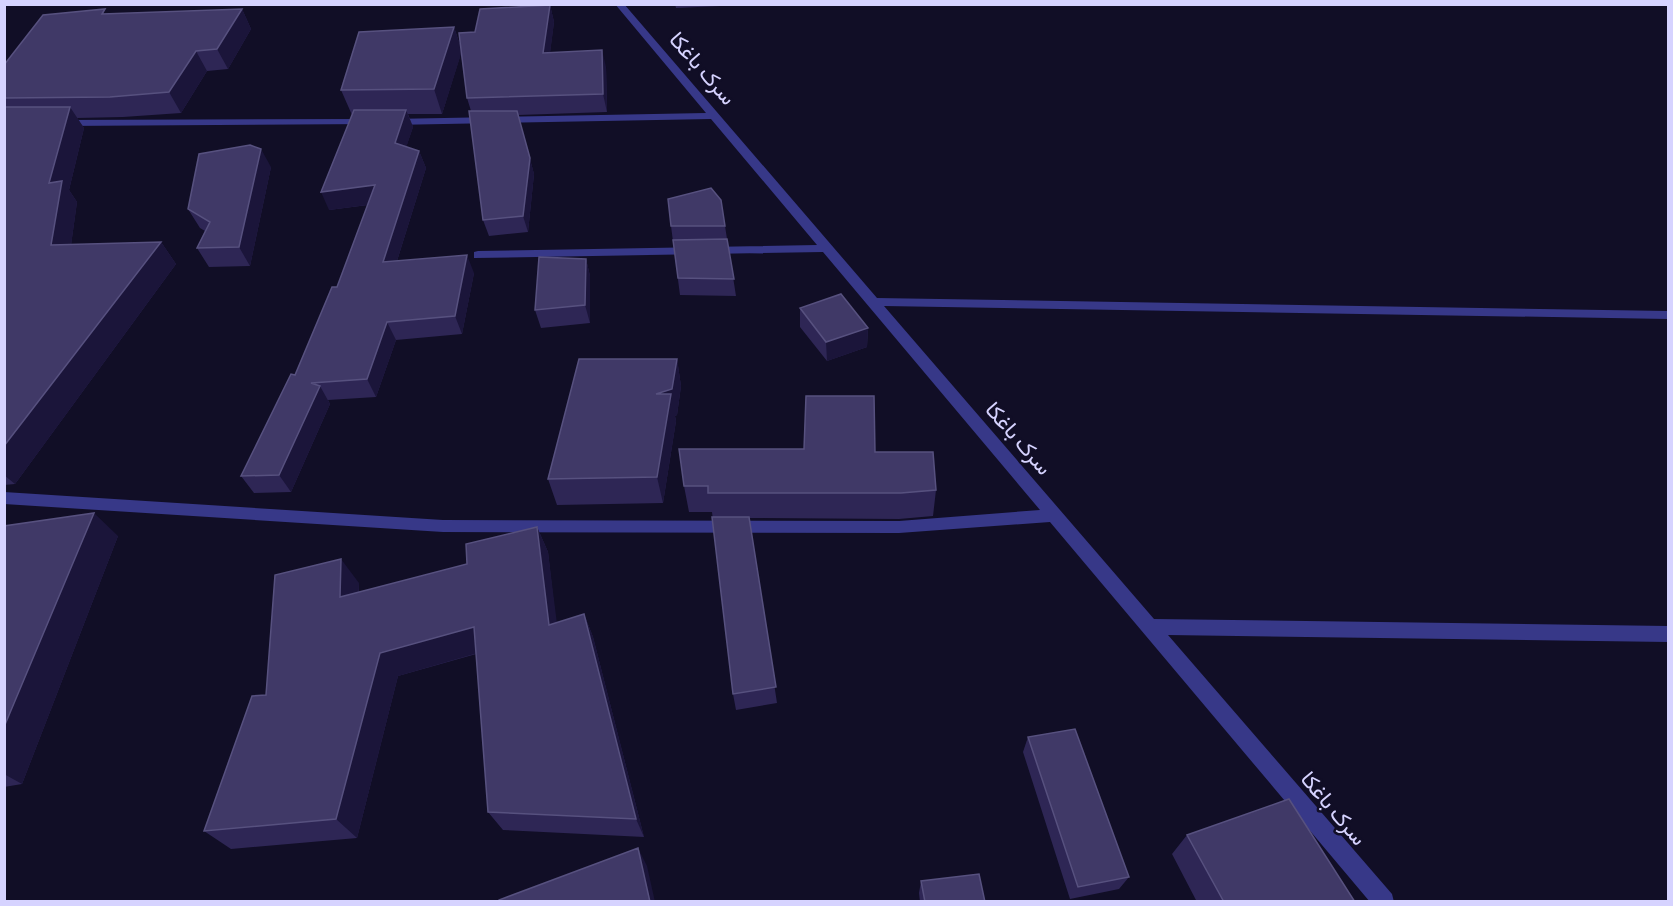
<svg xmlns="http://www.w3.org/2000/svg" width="1673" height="906" viewBox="0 0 1673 906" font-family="'PT Sans Narrow',Vazirmatn,sans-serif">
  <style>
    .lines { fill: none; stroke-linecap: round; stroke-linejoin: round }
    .minor { fill: #373888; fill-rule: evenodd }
    .wall { fill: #2e2655 }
    .shaded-wall { fill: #1b153a }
    .building { fill: #403967; stroke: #57517f; stroke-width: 1.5 }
    .labels { text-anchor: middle; stroke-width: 5; stroke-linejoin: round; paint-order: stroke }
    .street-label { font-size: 22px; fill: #d6d3ff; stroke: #110e26 }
  </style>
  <rect width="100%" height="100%" fill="#110e26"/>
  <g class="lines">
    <path class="minor" d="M 615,4 L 624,4 L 877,298 L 1668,311 L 1668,319 L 884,306 L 1154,619 L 1668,626 L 1668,642 L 1168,635 L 1392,894 L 1394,902 L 1370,902 L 1050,522 L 899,533 L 443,532 L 4,504 L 4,492 L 443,520 L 899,521 L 1040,510 L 823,252 L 474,258 L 474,252 L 478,251 L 817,245 L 711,119 L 391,125 L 386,122 L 391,119 L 706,113 Z
      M 367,119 L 371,120 L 371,124 L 61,126 L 56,123 L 61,120 Z"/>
  </g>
  <path class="wall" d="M 675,4 L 720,4 L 720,6 L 676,8 Z
    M 550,5 L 554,22 L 550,52 L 606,67 L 607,112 L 518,115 L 534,174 L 528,232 L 489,236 L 483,220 L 471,111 L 467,98 L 461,53 L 442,114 L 408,114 L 413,127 L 406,147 L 419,151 L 426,168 L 397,261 L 474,273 L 462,334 L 396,340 L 376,397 L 328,400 L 330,404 L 291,492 L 254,493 L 241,476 L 295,375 L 337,287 L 368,205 L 329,210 L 352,115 L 341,90 L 454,27 L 460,45 L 475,32 Z
    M 242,9 L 251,29 L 228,69 L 207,71 L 181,113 L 123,117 L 77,118 L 84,128 L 69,190 L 77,202 L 71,245 L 161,242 L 176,264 L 15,484 L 4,485 L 4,65 L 108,14 Z
    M 271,167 L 250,266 L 209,267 L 197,248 L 205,231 L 200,228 L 188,209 Z
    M 671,226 L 725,226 L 736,296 L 680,295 Z
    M 586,259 L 590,276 L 590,323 L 541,328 L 535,310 Z
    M 800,308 L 868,328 L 867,347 L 827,361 L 800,327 Z
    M 677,359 L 681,386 L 677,415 L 675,416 L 676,421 L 663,503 L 557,505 L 548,479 Z
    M 875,452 L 936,490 L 933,516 L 899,519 L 749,518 L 777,703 L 736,710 L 733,694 L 712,512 L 689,512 L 684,486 Z
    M 4,526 L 118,536 L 22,784 L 4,787 Z
    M 537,527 L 548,552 L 556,623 L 584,614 L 593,637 L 644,837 L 503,830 L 488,812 L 476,654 L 398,676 L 357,838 L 231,849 L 204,831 L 266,695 L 359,583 L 359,592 L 467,564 Z
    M 1028,737 L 1129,877 L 1119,889 L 1070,899 L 1023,752 Z
    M 1187,835 L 1355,902 L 1197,902 L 1172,854 Z
    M 921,881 L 985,902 L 920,902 L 919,893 Z"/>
  <path class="shaded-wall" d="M 550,5 L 554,22 L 548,70 L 543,53 Z
    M 242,9 L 251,29 L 228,69 L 217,49 Z
    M 454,27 L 462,51 L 442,114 L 434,89 Z
    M 602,50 L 606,67 L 607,112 L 603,94 Z
    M 196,51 L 207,71 L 181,113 L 169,92 Z
    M 70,107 L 84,128 L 69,190 L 77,202 L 68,267 L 51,245 L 49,183 Z
    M 406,110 L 413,127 L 402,160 L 395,143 Z
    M 517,111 L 534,174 L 528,232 L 523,216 Z
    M 261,149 L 271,167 L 250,266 L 239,247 Z
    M 419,151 L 426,168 L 391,280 L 383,262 Z
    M 375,185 L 382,203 L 329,210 L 321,192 Z
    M 161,242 L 176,264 L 15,484 L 4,475 L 4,446 Z
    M 467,255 L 474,273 L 462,334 L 455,316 Z
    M 586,259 L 590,276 L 590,323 L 585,305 Z
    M 387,322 L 396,340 L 376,397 L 367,379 Z
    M 868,328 L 867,347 L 827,361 L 826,342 Z
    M 677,359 L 681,386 L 677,415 L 675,416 L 676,421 L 663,503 L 657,477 L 656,394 Z
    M 320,386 L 330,404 L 291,492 L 279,475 Z
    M 94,513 L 118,536 L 22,784 L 4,774 L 4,727 Z
    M 537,527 L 548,552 L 560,648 L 549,625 Z
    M 341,559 L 359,583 L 358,620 L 340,597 Z
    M 584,614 L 593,637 L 644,837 L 636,819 Z
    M 474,627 L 488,650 L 398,676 L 357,838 L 336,819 L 380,653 Z
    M 638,848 L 647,866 L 655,902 L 650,902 Z"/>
  <path class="building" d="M 550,5 L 543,53 L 602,50 L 603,94 L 467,98 L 459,33 L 475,32 L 480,9 Z
    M 105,9 L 102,14 L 242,9 L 217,49 L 196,51 L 169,92 L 110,97 L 4,98 L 4,65 L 43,15 Z
    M 454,27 L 434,89 L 341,90 L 359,32 Z
    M 4,107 L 70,107 L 49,183 L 62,181 L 51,245 L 161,242 L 4,446 Z
    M 354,110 L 406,110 L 395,143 L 419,151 L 383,262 L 467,255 L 455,316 L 387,322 L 367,379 L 311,383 L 320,386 L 279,475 L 241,476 L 291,374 L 295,375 L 332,287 L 337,287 L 375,185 L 321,192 Z
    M 469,111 L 517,111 L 530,158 L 523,216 L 483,220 Z
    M 250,145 L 261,149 L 239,247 L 197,248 L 210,222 L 188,209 L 199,154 Z
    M 711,188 L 721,200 L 725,226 L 671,226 L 668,199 Z
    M 727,239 L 734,279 L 678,278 L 673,240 Z
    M 539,257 L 586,259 L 585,305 L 535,310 Z
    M 841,294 L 868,328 L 826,342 L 800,308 Z
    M 579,359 L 677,359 L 672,389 L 656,394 L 671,394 L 657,477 L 548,479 Z
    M 806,396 L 874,396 L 875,452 L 933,452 L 936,490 L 901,493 L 708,493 L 708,486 L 684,486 L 679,449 L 804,449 Z
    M 94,513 L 4,727 L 4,526 Z
    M 712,517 L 749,517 L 776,687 L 733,694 Z
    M 537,527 L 549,625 L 584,614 L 636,819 L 488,812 L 474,627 L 380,653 L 336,819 L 204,831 L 252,696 L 266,695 L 275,575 L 341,559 L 340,597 L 467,564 L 466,544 Z
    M 1075,729 L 1129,877 L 1078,887 L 1028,737 Z
    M 1289,799 L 1355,902 L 1224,902 L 1187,835 Z
    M 638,848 L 650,902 L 499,902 L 499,900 Z
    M 979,874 L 985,902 L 925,902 L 921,881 Z"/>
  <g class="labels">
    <g class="street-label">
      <text transform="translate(703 68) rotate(49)" y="8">سرک باغکا</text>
      <text transform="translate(1019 438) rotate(49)" y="8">سرک باغکا</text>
      <text transform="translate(1334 808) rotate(50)" y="8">سرک باغکا</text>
    </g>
  </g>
  <rect width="1673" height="906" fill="none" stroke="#d6d3ff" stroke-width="12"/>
</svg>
